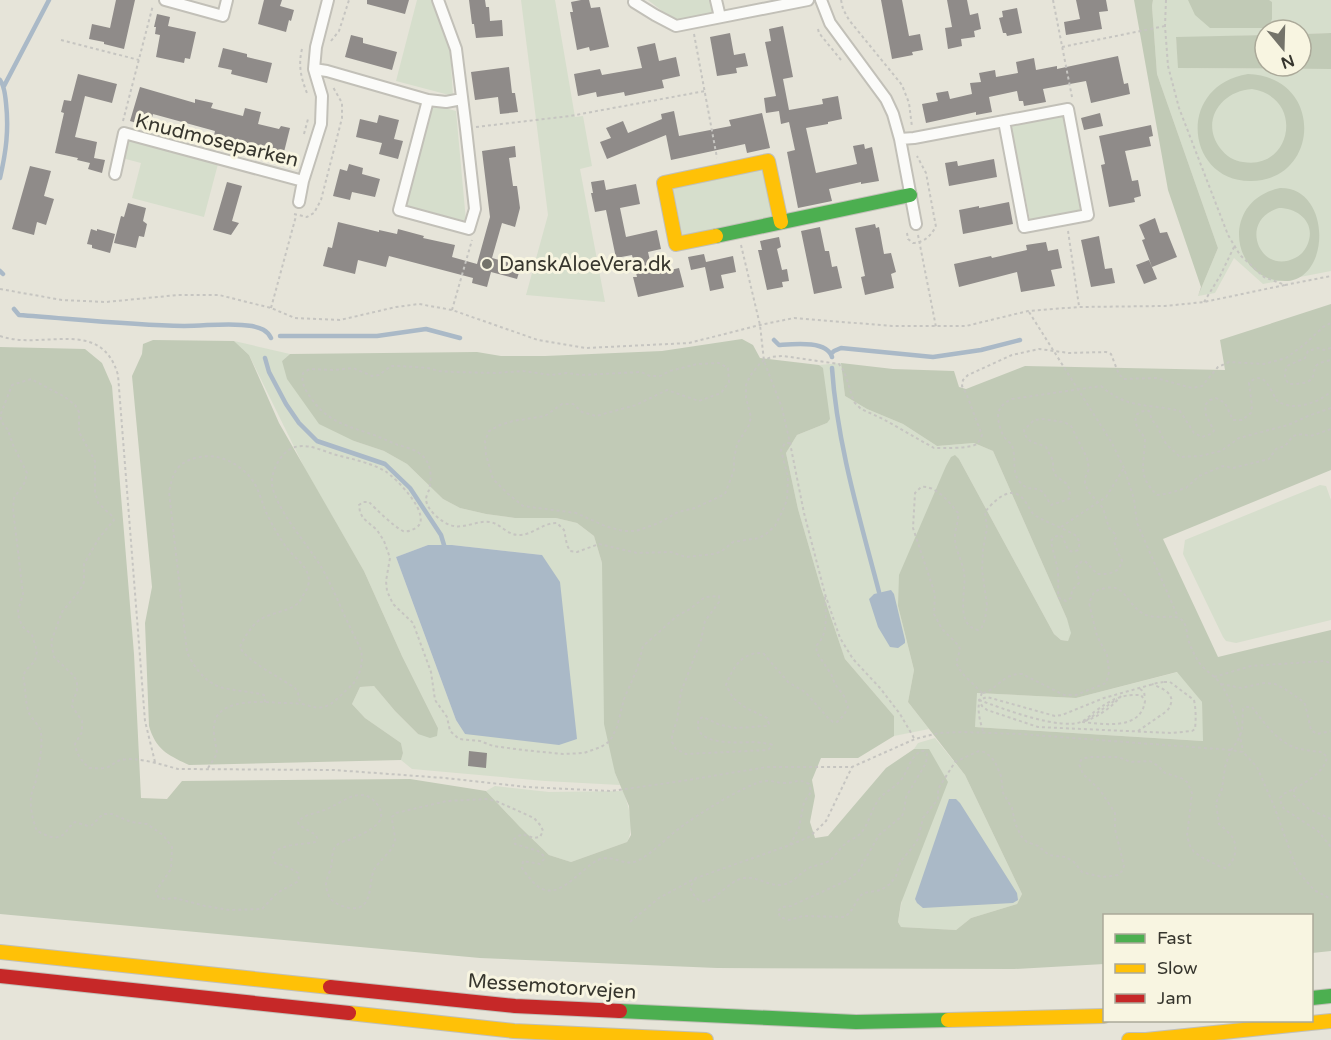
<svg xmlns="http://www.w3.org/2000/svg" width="1331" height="1040" viewBox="0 0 1331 1040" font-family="'Varela Round',sans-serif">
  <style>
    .green { fill: #d6decc; fill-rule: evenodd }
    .forest { fill: #c1cab6; fill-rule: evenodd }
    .water { fill: #aab9c7 }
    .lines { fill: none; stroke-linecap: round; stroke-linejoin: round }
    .stream { stroke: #aab9c7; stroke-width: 4.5 }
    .building { fill: #8f8b89 }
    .street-casing { stroke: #c2c0b8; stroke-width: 14 }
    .fast-casing { stroke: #c2c0b8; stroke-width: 16 }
    .slow-casing { stroke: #c2c0b8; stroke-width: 16 }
    .jam-casing { stroke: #c2c0b8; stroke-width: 16 }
    .path { stroke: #c6c5c1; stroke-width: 2; stroke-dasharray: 3 3; stroke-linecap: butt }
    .street { stroke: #fbfbf9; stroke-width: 10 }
    .fast { stroke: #4caf50; stroke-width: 14 }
    .slow { stroke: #ffc107; stroke-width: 14 }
    .jam { stroke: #c62828; stroke-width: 14 }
    .poi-dot { fill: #74736a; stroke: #f8f5e1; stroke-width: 2 }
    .labels { text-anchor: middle; stroke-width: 6; stroke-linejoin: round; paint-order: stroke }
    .street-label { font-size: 20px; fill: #37362e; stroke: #f8f5e1 }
    .poi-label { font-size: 20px; fill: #37362e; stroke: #f8f5e1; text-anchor: start }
  </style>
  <rect width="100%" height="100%" fill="#e6e4d9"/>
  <path class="green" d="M 417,0 L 431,0 L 450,49 L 453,96 L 396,81 Z
    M 521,0 L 555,0 L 575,117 L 583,116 L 592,166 L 580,169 L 605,302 L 526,295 L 548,215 Z
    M 648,0 L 712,0 L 715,13 L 675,21 Z
    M 1153,0 L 1331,0 L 1331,33 L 1301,34 L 1301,30 L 1265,30 L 1265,35 L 1176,38 L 1179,68 L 1331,69 L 1331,271 L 1263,284 L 1234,258 L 1215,293 L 1198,296 L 1218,248 L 1157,74 L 1152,6 Z
    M 431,104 L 456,111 L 466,221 L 406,206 Z
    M 1064,115 L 1081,210 L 1030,220 L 1011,125 Z
    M 126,140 L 218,164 L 204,217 L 132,198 L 141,163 L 122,158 Z
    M 765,166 L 776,217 L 683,237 L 672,185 Z
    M 234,341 L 290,354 L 282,361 L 354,441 L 384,451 L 407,464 L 443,499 L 460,508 L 486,514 L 515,518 L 556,518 L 577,523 L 594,536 L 602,563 L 615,773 L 620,785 L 545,781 L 412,769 L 401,760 L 403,753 L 401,743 L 365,718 L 352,704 L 360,687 L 374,686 L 395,711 L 418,734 L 438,728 L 402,656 L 364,571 L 305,469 L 249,355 ZM 428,545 L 452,545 L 542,555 L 465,734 L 456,720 L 396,557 Z
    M 841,363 L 845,396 L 867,409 L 903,424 L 937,446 L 974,443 L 993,451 L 1067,619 L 1072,633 L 1068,641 L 1061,640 L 1054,634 L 959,459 L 898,606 L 914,670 L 908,702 L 929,729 L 894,736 L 894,716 L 845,659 L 821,588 L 798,509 L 786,453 L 797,435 L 827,423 L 823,369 L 819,365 Z
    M 1320,485 L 1326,486 L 1331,500 L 1331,620 L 1236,643 L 1226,641 L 1223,637 L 1183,554 L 1185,540 Z
    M 1178,672 L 1202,702 L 1204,741 L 975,727 L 976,693 L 1076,698 Z
    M 935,738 L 965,775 L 1022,894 L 1017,904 L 971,918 L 956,930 L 901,927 L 898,922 L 929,749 L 914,749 L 918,743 Z
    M 495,786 L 549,792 L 623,791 C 629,806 635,827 627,842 L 571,862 L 549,855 L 520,827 L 486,791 Z"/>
  <path class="forest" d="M 1134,0 L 1153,0 L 1152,6 L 1157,74 L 1218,248 L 1198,296 L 1201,287 L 1168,190 Z
    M 1188,0 L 1269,0 L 1272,2 L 1272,19 L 1268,28 L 1210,28 L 1195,15 Z
    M 1331,33 L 1331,69 L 1178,68 L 1176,37 L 1265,35 L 1265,66 L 1301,66 L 1301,34 Z
    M 1248,74 C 1325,77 1320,181 1251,181 C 1186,182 1175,86 1248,74 ZM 1252,89 C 1306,98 1291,171 1243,162 C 1234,161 1226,156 1220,148 C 1200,121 1221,91 1252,89 Z
    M 1280,188 C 1331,187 1331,277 1288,281 C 1231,284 1218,201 1280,188 ZM 1279,208 C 1297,208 1314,221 1309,240 C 1307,248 1302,255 1295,258 C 1260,276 1237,220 1279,208 Z
    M 1331,304 L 1331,470 L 1163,539 L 1218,657 L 1331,630 L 1331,951 L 1312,953 L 1312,916 L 1104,916 L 1104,964 L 1014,969 L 717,968 L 480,958 L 0,914 L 0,347 L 85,349 L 102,363 L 112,386 L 134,654 L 141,798 L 167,799 L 182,781 L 410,779 L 486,791 L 520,827 L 549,855 L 571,862 L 627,842 L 631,835 L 629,806 L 615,773 L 604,724 L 602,563 L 594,536 L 577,523 L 556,518 L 515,518 L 486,514 L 460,508 L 443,499 L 407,464 L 384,451 L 354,441 L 319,424 L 287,379 L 282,361 L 290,354 L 477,352 L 501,356 L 545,356 L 662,351 L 742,339 L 753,345 L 760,358 L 819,365 L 823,368 L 830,419 L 827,423 L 797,435 L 786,453 L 798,509 L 821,588 L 845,659 L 894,716 L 894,736 L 858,758 L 821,758 L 812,780 L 815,796 L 810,822 L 815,838 L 828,836 L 886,768 L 914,749 L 929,749 L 948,782 L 901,903 L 898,922 L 901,927 L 956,930 L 971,918 L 1017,904 L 1022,894 L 965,775 L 908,702 L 914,670 L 898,606 L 899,575 L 946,466 L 951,457 L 955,455 L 959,459 L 1054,634 L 1061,640 L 1068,641 L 1071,633 L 1067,619 L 993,451 L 974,443 L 937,446 L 903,424 L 867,409 L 845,396 L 841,363 L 893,369 L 954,371 L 959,387 L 966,389 L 1025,366 L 1225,370 L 1220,340 ZM 1177,672 L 1202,702 L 1203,741 L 975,727 L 977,693 L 1076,698 Z
    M 153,340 L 234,341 L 249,355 L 279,423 L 364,571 L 402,656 L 438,728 L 437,736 L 430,738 L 418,734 L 395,711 L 374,686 L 360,687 L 352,704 L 365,718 L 401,743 L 403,753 L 401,760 L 189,765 C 168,755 156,750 149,726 L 145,623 L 152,587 L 132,376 L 142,354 L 143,344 Z"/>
  <path class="water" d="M 428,545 L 452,545 L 542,555 L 560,582 L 577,739 L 559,745 L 465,734 L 456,720 L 396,557 Z
    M 891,590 L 894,594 L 905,640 L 905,643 L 898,648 L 890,647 L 878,627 L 869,599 L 874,594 Z
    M 949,799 L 956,799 L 960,803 L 1017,893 L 1018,900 L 1013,903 L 923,908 L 917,903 L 915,899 Z"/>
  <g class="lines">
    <path class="stream" d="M 0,80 C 5,87 5,95 6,103 C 9,130 6,152 0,178
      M 4,86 L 49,0
      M 0,271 L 3,274
      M 14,309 L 19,315 C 74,319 129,325 184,326 C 207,326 230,322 252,326 C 261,328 267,330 271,338
      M 280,336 L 377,336 L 426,329 L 460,338
      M 774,340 L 779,345 C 793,344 827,340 832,357
      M 832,353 L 834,351 L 841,348 L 933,357 L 981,350 L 1020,340
      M 265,358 L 269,372 L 286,404 L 299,423 L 317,441 L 385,464 L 410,488 L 441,535 L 444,545
      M 832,368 C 837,444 860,519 879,592"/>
  </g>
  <path class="building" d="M 116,0 L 135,0 L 124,49 L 104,44 L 104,42 L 89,39 L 92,24 L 110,28 Z
    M 264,0 L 282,0 L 280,6 L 294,10 L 291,21 L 289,20 L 286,32 L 258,24 Z
    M 367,0 L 409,0 L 405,14 L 367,4 Z
    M 469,0 L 485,0 L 486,7 L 489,7 L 490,21 L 502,20 L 503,36 L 476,38 L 474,24 L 472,24 Z
    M 581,0 L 589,0 L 591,8 L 600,7 L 609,47 L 590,51 L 589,47 L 577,50 L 570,12 L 573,12 L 571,2 Z
    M 881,0 L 902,0 L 909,36 L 920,34 L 923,50 L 912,52 L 913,55 L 892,59 Z
    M 947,0 L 967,0 L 970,15 L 978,13 L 981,29 L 974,31 L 975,37 L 961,39 L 962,46 L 948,49 L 945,28 L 952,27 Z
    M 1076,0 L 1106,0 L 1108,11 L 1099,12 L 1102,29 L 1066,35 L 1064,22 L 1080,19 Z
    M 1017,8 L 1022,33 L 1007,36 L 1006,33 L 1003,33 L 999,18 L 1003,17 L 1002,11 Z
    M 157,14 L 170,17 L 168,26 L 196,32 L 190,59 L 185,58 L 184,63 L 156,57 L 160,35 L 155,34 L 156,27 L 154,27 Z
    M 783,26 L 793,77 L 783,79 L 789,110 L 823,104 L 822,99 L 838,96 L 842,119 L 828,122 L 828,124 L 806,128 L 816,173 L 857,164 L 853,146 L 864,144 L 865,149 L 872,147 L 879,181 L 861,184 L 861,182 L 829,189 L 832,201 L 798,208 L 787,152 L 795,150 L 789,122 L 781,124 L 779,111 L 766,113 L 764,98 L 776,96 L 765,42 L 771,41 L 769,29 Z
    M 730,33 L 734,55 L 745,53 L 748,66 L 736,68 L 737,73 L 717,76 L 710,37 Z
    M 351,35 L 363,38 L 363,43 L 397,52 L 392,70 L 345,57 Z
    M 655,43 L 659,61 L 676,57 L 680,76 L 662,80 L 664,88 L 625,96 L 624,92 L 597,97 L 596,92 L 578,96 L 574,74 L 600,69 L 602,75 L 642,68 L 637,47 Z
    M 223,48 L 247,54 L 247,57 L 272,63 L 267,83 L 231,74 L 232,70 L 218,67 Z
    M 1118,56 L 1124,84 L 1128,83 L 1130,94 L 1091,103 L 1086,81 L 1043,89 L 1046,102 L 1024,106 L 1023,101 L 1019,101 L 1017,91 L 989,97 L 992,112 L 976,115 L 976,112 L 926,123 L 922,104 L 938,101 L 936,93 L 948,91 L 950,99 L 972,94 L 970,83 L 981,82 L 979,73 L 995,70 L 996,77 L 1018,73 L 1016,62 L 1034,58 L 1036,70 L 1057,66 L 1057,69 Z
    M 509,67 L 512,93 L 515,93 L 518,112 L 500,114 L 498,97 L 475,100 L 471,72 Z
    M 78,74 L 117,84 L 112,103 L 85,96 L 75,137 L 97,142 L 94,158 L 105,160 L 102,173 L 88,169 L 90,163 L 77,160 L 78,158 L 55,153 L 64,113 L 61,112 L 64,100 L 71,101 Z
    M 140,87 L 195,103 L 195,99 L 213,103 L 211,108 L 243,116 L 245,108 L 261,112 L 258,124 L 279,129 L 281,126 L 290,128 L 284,152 L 228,138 L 227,144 L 213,140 L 215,131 L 153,114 L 149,127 L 130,121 Z
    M 674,111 L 679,136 L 731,126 L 729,120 L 762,113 L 770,148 L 747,153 L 745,144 L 671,160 L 666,135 L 607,159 L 600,142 L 611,138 L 606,128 L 623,121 L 628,133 L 662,119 L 661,114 Z
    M 1100,113 L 1103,126 L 1084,130 L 1081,118 Z
    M 379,115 L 399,120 L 394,139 L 403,141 L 398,159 L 379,154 L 382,143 L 356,137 L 360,119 L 377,123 Z
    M 1151,125 L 1153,136 L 1149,137 L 1151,146 L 1125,151 L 1132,181 L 1138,180 L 1141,196 L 1134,198 L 1135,202 L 1109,207 L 1101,165 L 1105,164 L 1099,136 Z
    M 515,146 L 516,157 L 509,158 L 513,186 L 517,186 L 520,208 L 515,227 L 502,223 L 492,258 L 521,266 L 517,279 L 491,272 L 487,287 L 472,283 L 473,278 L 389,256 L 386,267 L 358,260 L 355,274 L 323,266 L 328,247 L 332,248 L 338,222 L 379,232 L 379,230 L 397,234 L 398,229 L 424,236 L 423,238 L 455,245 L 452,257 L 477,264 L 490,217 L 482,151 Z
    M 994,159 L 997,177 L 949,186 L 945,163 L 957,161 L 958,166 Z
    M 349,164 L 363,168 L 362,174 L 380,179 L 375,197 L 352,192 L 350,200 L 333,196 L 340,169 L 347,171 Z
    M 30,166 L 51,171 L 44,196 L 54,199 L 46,225 L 37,222 L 34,235 L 12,229 Z
    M 604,180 L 606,190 L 636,184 L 640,204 L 620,208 L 626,237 L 657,230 L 661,249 L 648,252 L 653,274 L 679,268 L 684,287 L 638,297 L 633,277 L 637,277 L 632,255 L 616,258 L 606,210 L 595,212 L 591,193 L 593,193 L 591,182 Z
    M 227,182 L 242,186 L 232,221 L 239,223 L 231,235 L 213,230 Z
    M 1009,202 L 1013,224 L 963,234 L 959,210 L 979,206 L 979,208 Z
    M 128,203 L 146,208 L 143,221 L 147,224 L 144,237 L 139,236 L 136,248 L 114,243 L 121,216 L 124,217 Z
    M 1155,218 L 1160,233 L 1167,232 L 1177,257 L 1152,267 L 1142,240 L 1145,239 L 1139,225 Z
    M 875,224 L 876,228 L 879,227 L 884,254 L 891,253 L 896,272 L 891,274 L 894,288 L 865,295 L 861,277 L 865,276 L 855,228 Z
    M 820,227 L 825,251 L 829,251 L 832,267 L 837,266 L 842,288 L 814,294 L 801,231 Z
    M 91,229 L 97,231 L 97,229 L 115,234 L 110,253 L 92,248 L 92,245 L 87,244 Z
    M 1099,236 L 1105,269 L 1112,268 L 1115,283 L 1091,287 L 1081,240 Z
    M 779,237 L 781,247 L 777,249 L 782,270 L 787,269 L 789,281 L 782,282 L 783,287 L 767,290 L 758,250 L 762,250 L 760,241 Z
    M 1046,242 L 1048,251 L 1058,249 L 1062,268 L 1051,270 L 1055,286 L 1021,292 L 1017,272 L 959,287 L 954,264 L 991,256 L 992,258 L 1027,250 L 1026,245 Z
    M 704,254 L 706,262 L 733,256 L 736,272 L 721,275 L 724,288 L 710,291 L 705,267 L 691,270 L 688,257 Z
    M 1149,260 L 1157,279 L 1144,284 L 1136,265 Z
    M 469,751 L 487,753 L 486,768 L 468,766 Z"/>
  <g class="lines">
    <g class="street-casing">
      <path id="street" d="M 165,0 L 223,16 L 227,0
        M 716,0 L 720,17
        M 821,0 L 830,23 L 886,99 L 893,114 L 900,139 L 916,224
        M 634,2 L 655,15 L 676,26 L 808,0
        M 314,69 L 327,71 L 428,100 L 446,102 L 462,99
        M 428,100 L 399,210 L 469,229 L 475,209 L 466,129 L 456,49 L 438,0
        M 900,139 L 914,138 L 1068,109 L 1088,215 L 1024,227 L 1004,121
        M 115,174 L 124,133 L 303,181
        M 299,202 L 303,181 L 321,124 L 322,96 L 314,69 L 316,47 L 328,0"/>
    </g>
    <g class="fast-casing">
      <path id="fast" d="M 716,236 L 910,195
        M 1312,998 L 1331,996
        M 620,1011 L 856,1022 L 948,1020"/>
    </g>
    <g class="slow-casing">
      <path id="slow" d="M 716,236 L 676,244 L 664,183 L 768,161 L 781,222
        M 0,952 L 330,987
        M 349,1013 L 514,1031 L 706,1040
        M 948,1020 L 1104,1016
        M 1129,1040 L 1146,1040 L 1331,1021"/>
    </g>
    <g class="jam-casing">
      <path id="jam" d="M 0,976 L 349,1013
        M 330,987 L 515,1006 L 620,1011"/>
    </g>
    <path class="path" d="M 841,0 L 843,9 L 849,20 L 902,85 L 909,103 L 912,127
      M 1053,0 L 1072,97
      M 1166,0 L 1165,26 L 1168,66 L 1179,108 L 1228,235 L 1240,255 L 1264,277 L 1285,285 L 1331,276
      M 818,29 L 819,33 L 841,60
      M 694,34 L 717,158
      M 61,40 L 139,60
      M 331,41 L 339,31 L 349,0
      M 1062,47 L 1165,26
      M 302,49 C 298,65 301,78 307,93
      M 123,121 L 153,5
      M 476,127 L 570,116 L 705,91
      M 304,134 L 308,119
      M 294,214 L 307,217 L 314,213 L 321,200 L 342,118 L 342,103 L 333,87
      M 1068,231 L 1079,306
      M 907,233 L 908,239 L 913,243 C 925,242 929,237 936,227 L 926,173 L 917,156
      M 918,235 L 936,327
      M 741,245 L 760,325 L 764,361 L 782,408 L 790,443 L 804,513 L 825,594 L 840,638 L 853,659 L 880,688 L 900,714 L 914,738
      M 0,289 L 62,300 L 106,302 L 178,295 L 219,295 L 271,308 L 295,318 L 340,320 L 396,307 L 419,304 L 452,310 L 538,340 L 586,348 L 689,343 L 760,325 L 794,318 L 892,326 L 966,326 L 1028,311 L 1079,307 L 1165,306 L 1204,302 L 1285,285
      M 1204,302 L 1220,276 L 1234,247
      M 271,308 L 296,216
      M 452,310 L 472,240
      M 1029,312 L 1112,443 L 1124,468 L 1134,499 L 1137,523 L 1178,617
      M 0,336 C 43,351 101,316 118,375 L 145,721 L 155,762
      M 1331,348 L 1324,350 L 1318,348 L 1308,351 L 1305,358 L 1287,366 C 1284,374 1284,378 1289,384 C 1295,384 1309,384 1312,378 C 1315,374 1313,368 1317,365 C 1320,362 1327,361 1331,360
      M 1331,408 L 1308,416 L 1288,425 L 1239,438 L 1221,451 L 1200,456 L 1180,457 L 1166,444 L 1157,426 L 1152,420 L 1149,411 C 1144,410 1140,412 1136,415 C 1134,425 1139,430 1145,438 C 1145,463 1136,475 1157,495 L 1166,494 L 1186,488 L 1199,476 L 1223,466 L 1233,468 L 1269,459 L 1276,449 L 1285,446 L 1293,436 L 1303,434 L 1309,436 L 1314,435 L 1331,429
      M 790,443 L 785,443 L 781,450 L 788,477 L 787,500 L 782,512 L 775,526 L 766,534 L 759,538 L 733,542 L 722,551 L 714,554 L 686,557 L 671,552 L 637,553 L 599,544 L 577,552 L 570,551 L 567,545 L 564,530 L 557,523 C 542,523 533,535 519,535 C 507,535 501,524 490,522 C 477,520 463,530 450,525 C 441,522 426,509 426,499 C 426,497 428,492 429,490 C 432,477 432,462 419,453 C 413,449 405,447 398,445 C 388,441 378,436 368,433 C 344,425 326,420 311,398 C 305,390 301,383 303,373 L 310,369 L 334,370 L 353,368 L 372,376 L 379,375 L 391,366 L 400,366 L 428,368 L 439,371 L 454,372 L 495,373 L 523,371 L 551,375 L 567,373 L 582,375 L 641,372 L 650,376 L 660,376 L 670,371 L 697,364 L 719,363 L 728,368 L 729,382 L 721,393 L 699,401 L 667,390 L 636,405 L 596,416 L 582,412 L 573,404 L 562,404 L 545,416 L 513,421 L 500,425 L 489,431 L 485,441 L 486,455 L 493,479 L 507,493 L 523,506 L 576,513 L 605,526 L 623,531 L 636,531 L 659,523 L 678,512 L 695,508 L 725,494 L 734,470 L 734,459 L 737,444 L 749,425 L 751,417 L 746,398 L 746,385 L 750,376 L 761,362 L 771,357 L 783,356 L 839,364 L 844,371 L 854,402 L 861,409 L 883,419 L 934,448 C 942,448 973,449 978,443 C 978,443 982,435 982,435 L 966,393 L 962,386 L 963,380 L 968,375 L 1012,355 L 1039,349 L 1069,353 L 1106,352 L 1111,354 L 1118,372 L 1123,379 L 1156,378 L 1192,388 L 1202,386 L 1218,367 L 1229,362 L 1264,364 L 1286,358 L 1305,344 L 1323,327 L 1331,323
      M 1061,527 L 1106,497 L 1124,468
      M 1214,677 L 1251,666 L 1324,661 L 1331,663
      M 1164,682 L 1170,682 L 1194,700 C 1196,710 1196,719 1195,729 L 1192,731 L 1171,733 L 1038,727 L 987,710 L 982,706 L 979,700 L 987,697 L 1055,716 L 1062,715 L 1104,698 L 1157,683 Z
      M 1221,684 L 1241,688 L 1264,683 L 1275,684 L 1285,689 L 1301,700 L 1305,704 L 1311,730 L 1317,734 L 1331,731
      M 1140,689 L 1144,692 L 1145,698
      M 982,693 L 962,673 L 956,663 L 960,650 L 959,646 L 942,629 L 934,614 L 935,594 L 913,528 L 915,493 L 921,487 C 936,485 949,502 958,513 C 959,522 954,531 955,540 C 956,551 962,561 964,572 C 967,589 954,625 978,630 L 982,627 L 985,619 L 987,605 L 982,570 L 983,550 L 987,528 L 985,512 C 994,501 1011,483 1024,500 C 1029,506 1030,512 1036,516 C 1048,523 1063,528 1075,535 C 1080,540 1080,544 1078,550 L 1073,552 C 1064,550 1067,540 1060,535 L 1054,537 L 1051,541 C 1053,552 1057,563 1058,574 C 1059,583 1057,590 1059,598 L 1066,601 L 1071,598 L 1072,590 L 1079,583 C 1079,577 1076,573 1076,567 L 1082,561 L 1086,562 L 1097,574 C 1108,574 1120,574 1122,560 L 1118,553 L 1114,541 L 1116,538 L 1115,534 L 1109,528 L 1103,508 L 1088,491 L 1085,483 L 1085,478 L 1089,469 L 1087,458 L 1071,426 L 1064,422 L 1042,419 L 1034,420 L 1024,430 C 1026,444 1036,442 1046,447 L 1053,461 L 1053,469 L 1056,476 L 1067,484 L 1070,490 L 1069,499 L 1051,505 C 1048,501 1045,493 1040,490 C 1031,486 1028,492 1019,481 C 1012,472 1016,460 1013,449 C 1012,443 1009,443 1005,438 C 1003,436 1002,433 1001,430 C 996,416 996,406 1012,399 L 1101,386 C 1129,410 1147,403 1180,411 L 1194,433 L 1202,437 L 1211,434 L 1214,431 L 1206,415 L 1205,405 L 1210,400 L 1216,398 L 1225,403 L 1233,420 L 1242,420 L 1251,413 L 1252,406 L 1249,383 C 1265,368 1270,391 1278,402 C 1283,404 1289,406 1294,406 C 1306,406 1323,400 1331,391
      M 982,693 C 976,706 979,718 983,731
      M 983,693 C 997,690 1003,673 1022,674 L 1064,695 L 1076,695 L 1106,683 L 1109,672 L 1107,655 L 1097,636 L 1089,603 L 1094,592 C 1125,578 1122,599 1142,613 C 1153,621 1176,613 1182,620 C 1188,626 1186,635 1189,642 C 1191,648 1194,654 1197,659 C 1202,670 1216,675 1222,686 C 1234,705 1239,729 1243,752
      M 979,700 C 1001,708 1063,732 1083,721 C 1087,719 1091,715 1094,712 C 1111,700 1120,694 1141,695 L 1145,701 C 1141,731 1103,724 1082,722
      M 265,702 L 264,695 C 249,691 234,691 220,687 C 205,682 193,666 187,652 L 169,492 C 173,474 175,464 195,458 C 214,453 231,459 245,472 C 258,483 260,498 266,512 C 271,523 280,539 287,548 C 295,559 313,569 308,586 C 308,589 305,591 304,594 C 302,597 301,600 299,602 C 290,612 270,612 258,621 C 250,628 244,638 240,647 C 245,660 282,679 295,688 L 298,693 L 300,702
      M 1087,720 L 1117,699
      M 1085,721 C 1098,717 1112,707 1121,696
      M 1138,731 L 1167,711 C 1179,695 1164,689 1152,684
      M 208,768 L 217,754 C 216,743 211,729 216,718 C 226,698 265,702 283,703 C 289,703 295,703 301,704 C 309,705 315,709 323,707 C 334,705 343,692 352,685 C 359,678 364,662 361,651 C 358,642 352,632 348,623 C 339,604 331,583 320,565 C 307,544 275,508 272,484 C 271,473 278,459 286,452 C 300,440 318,449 333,454 C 351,459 369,462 385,471 C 396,478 434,516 416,528 C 412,530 408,532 403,531 C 393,526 377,510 369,502 L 363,502 L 359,505 L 360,512 L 363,518 L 377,530 L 384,541 L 390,558 L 386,581 L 387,591 L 393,604 L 413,623 L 431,672 L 435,700 L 447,717 L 450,731 L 459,739 L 480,741 L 493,746 L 523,750 L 563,754 L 584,753 L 601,747 L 610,741 L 617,727 L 624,699 L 637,669 L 643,646 L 677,616 L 690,609 L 705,597 L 719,596 L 719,602 L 705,621 L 701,640 L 681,692 L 677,720 L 672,735 L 672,742 L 676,749 L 686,754 L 768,750 L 771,747 L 772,745 L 770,744 C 763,743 757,742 751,742 C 736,743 690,745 699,719 L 703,717 L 720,725 L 737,728 L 766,726 L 769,724 L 767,718 L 746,708 L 733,698 L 726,685 C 733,667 742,652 763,653 L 788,682 L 805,692 L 829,719 L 833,722 L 837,722 L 844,715 L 848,707 L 844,696 L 835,684 L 831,674 L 817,653 L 816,646 C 830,633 825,610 825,594
      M 1294,789 L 1294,796 L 1309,809 L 1331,819
      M 790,845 L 799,828 L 804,802 L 811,792 L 809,784 C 796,777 794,784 783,783 C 777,783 771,780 765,781 C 747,783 692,818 677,830 C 664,840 652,854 637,861 C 623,867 612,853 598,860 C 578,870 556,907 533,882 C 529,877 525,873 522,868 L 523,861 L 540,864 L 544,859 L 544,856 L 538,851 L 515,844 L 514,839 L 522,834 L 534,838 L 540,837 L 543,831 L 541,826 L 534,818 L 496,801 L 486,799 L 447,801 L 396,813 L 392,817 C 392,824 395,833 395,840 C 393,852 379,860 374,870 C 368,883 374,911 350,908 C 343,907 335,904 330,898 C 328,895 326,888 326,885 C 326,879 330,872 331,867 C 333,860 331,850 337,845 C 340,842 345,841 349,840 C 358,836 381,827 381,816 C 382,812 379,806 376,803 C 361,785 343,802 327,809 C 317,814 305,813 298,822 L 299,825 L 316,835 L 317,838 L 315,842 C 302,845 281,843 272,855 L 275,863 L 288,867 L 298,873 L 299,880 L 297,882 L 277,893 L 262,909 L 229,910 L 205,906 L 175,898 L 165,899 L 158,897 L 156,891 L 171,869 L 172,847 L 163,835 L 147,824 L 131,822 L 112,814 L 103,814 L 92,825 L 88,826 L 75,822 C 70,826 68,829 65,833 C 57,842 46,835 37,831 C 32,819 27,797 35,785 C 38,769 43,750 41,733 C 40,725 32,720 29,713 C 25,704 26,687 23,676 L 26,670 L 35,661 L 37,651 L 32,635 L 23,627 L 19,619 L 18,611 L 23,594 L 13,509 L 14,498 L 25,482 L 27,473 L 13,445 L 8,430 L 3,424 L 0,416 L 12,385 L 31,379 L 65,397 L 75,405 L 79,412 L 79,432 L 95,461 L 95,491 L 98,503 L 111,515 L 114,520 L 99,538 L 84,564 L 84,582 L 80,590 L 62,612 L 51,642 L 54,657 L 74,676 L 77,682 L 77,692 L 73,700 L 72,706 L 82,721 L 82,732 L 75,744 C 76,754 82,761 89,768 C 95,768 102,769 108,767 C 113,765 116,761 121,760 C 135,756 163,765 178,769 L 334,770 L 445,778 L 527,787 L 611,791 L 682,781 L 767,767 L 852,767 L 915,739 L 939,733 L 962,732 L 1020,734 L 1231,750 L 1243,752 L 1257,767 L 1274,806 L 1297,870 L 1314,890 L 1331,899
      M 696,878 L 690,887 C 704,923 724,880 744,878 C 757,876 768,886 780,885 C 793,884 798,875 807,869 C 814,865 822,865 829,861 C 835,857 839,849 845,844 C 849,840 856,838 860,834 C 868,826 871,811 877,802 C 883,792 894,789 901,780 C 909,770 909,758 921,751 L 924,751 L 927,754 L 926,763 L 906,797 L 904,811 L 902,816 L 879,835 L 858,872 L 848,880 L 791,906 L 782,907 L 778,911 L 780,917 L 789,920 L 803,916 L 845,917 L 851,911 L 860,896 L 864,893 L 881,890 L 890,884 L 896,876 L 900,862 L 912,848 L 918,839 L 923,818 L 938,799 L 938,789 L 955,762 L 979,751 L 984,752 L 990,756 L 995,762 L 1001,776 L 1003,793 L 1012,808 L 1015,823 L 1021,836 L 1027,842 L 1038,846 L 1049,855 L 1065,857 L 1073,861 L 1082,872 L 1089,874 L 1103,877 L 1118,875 L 1122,871 L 1124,866 L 1115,829 L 1115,813 L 1100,790 L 1083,774 L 1079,764 L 1082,759 L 1089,757 L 1118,757 L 1131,762 L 1150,761 L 1158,766 L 1165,773 L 1181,778 L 1187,782 L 1192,793 L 1187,836 L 1190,846 L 1194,852 L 1203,858 L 1219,866 L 1225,868 C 1235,863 1238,848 1233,838 C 1229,833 1224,828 1219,824 L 1216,803 L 1222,789 L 1225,767 L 1228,758 L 1231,750 L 1237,742 L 1242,731 L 1243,709 L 1247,707 L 1252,707 C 1262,720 1274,737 1289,745 C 1299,750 1311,751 1322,752 L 1327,757 C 1325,772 1305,783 1292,790 C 1287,792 1284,793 1280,798 L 1281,803 L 1284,809 L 1318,831 L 1331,847
      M 630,922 L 659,898 L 696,878 L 790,845 L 809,837 L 818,829 L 826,821 L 852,767"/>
    <use href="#street" class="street"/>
    <use href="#fast" class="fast"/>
    <use href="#slow" class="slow"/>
    <use href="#jam" class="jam"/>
  </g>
  <circle class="poi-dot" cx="487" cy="264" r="6"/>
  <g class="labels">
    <g class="street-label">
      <text transform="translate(217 140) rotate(14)" y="7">Knudmoseparken</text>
      <text transform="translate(552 986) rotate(4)" y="7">Messemotorvejen</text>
    </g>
    <g class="poi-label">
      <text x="499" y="271">DanskAloeVera.dk</text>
    </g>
  </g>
  <rect x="1103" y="914" width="210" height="108" fill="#f8f5e1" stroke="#aba999" stroke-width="1.5"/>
  <rect x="1115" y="934" width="30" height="9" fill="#4caf50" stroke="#aba999" stroke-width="1.5"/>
  <text x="1157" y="944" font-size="18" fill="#37362e">Fast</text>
  <rect x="1115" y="964" width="30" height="9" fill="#ffc107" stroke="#aba999" stroke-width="1.5"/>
  <text x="1157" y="974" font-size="18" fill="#37362e">Slow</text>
  <rect x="1115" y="994" width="30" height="9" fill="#c62828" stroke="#aba999" stroke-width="1.5"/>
  <text x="1157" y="1004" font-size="18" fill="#37362e">Jam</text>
  <g transform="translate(1283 48) rotate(161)"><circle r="28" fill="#f8f5e1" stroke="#aba999" stroke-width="1.5"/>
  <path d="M0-4.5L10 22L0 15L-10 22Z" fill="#74736a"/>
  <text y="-9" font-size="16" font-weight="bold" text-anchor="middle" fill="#37362e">N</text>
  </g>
</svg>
